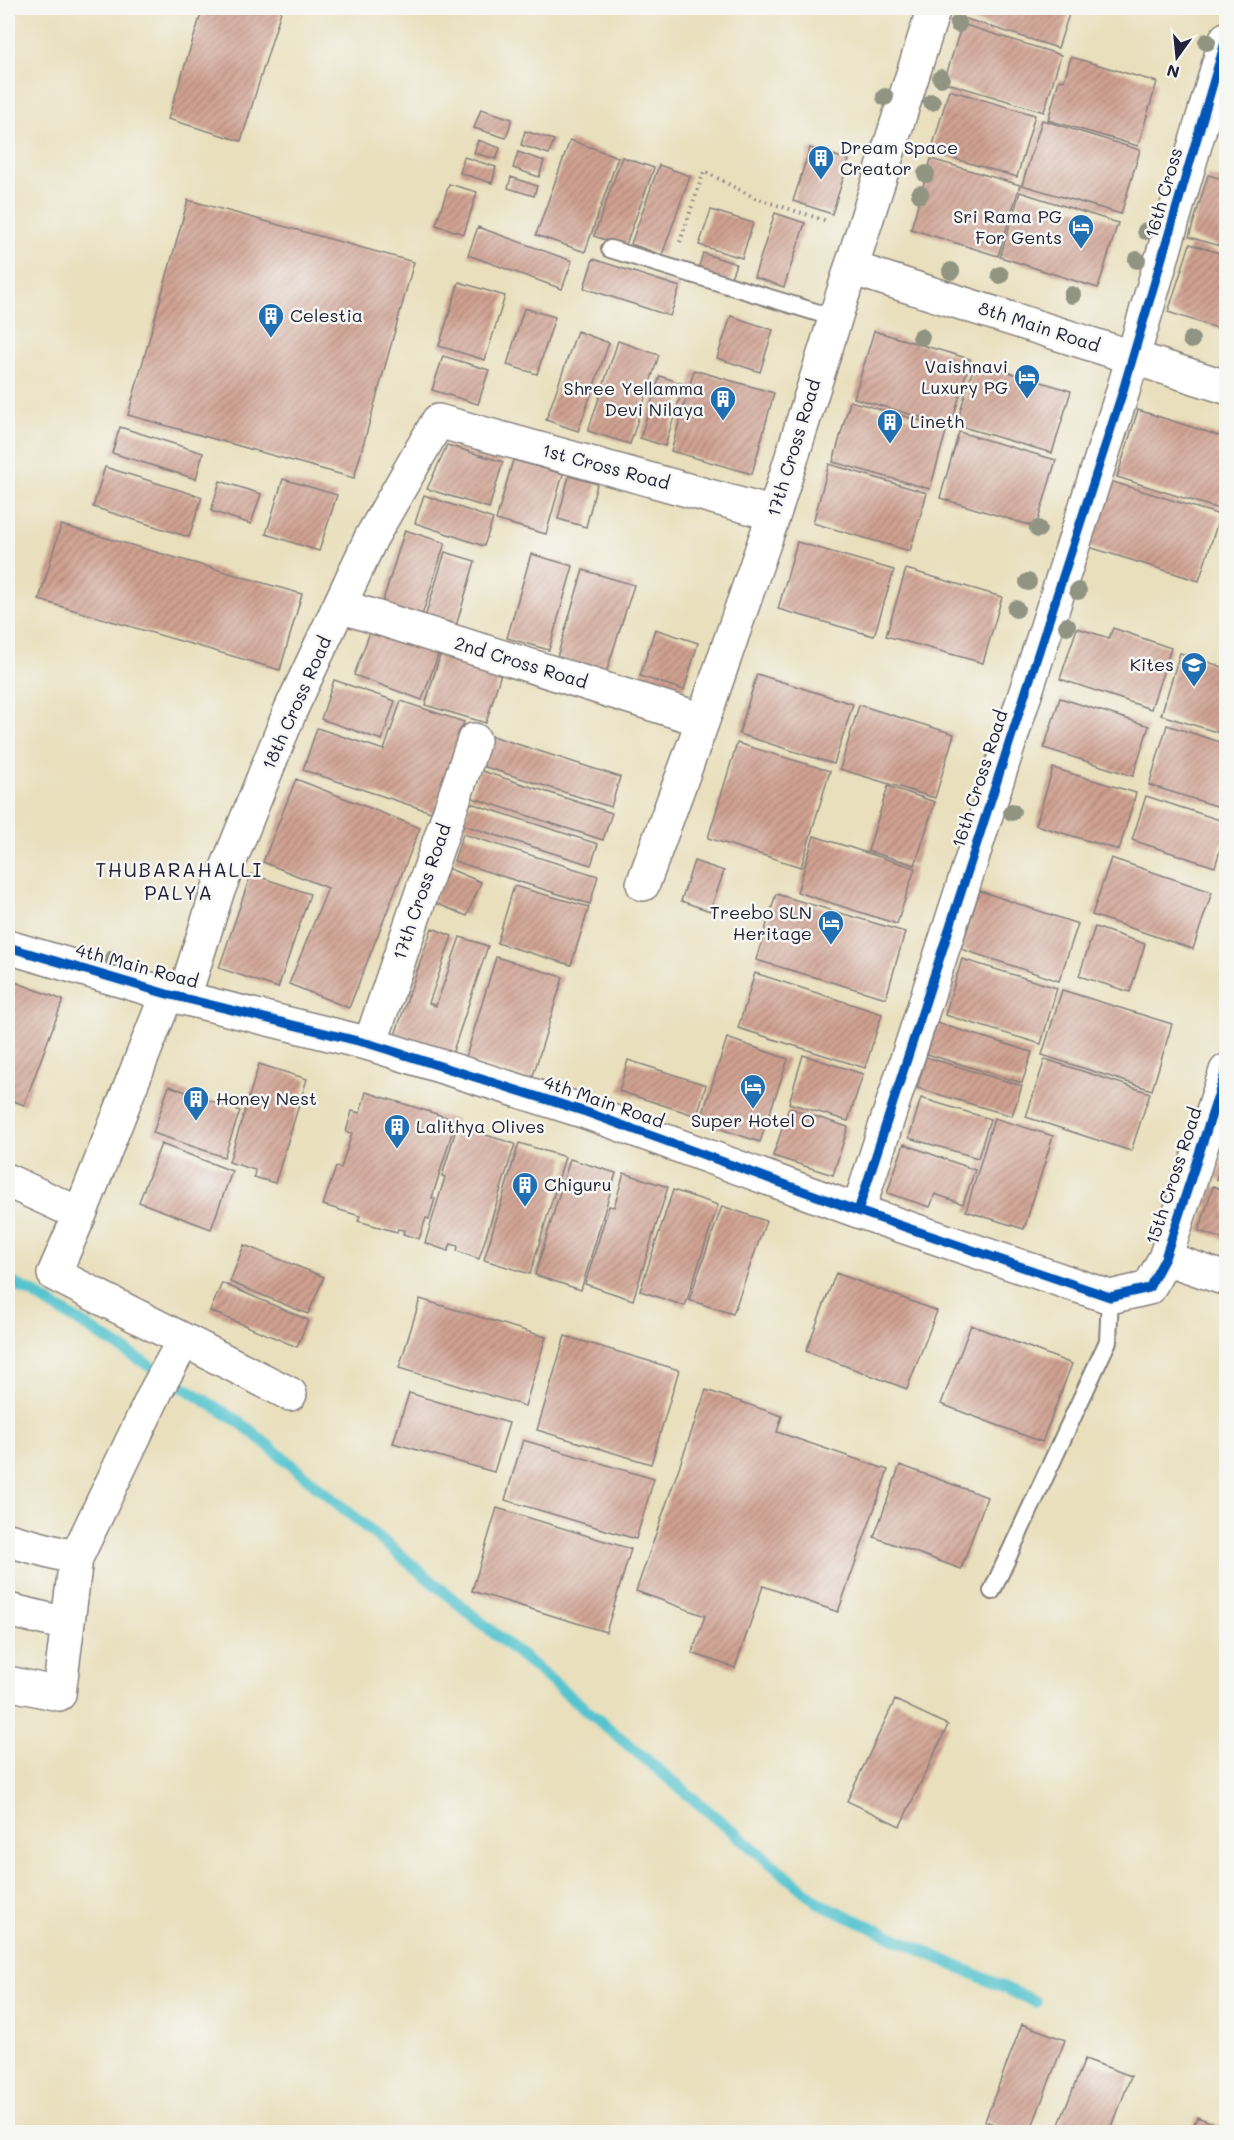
<svg xmlns="http://www.w3.org/2000/svg" width="1234" height="2140" viewBox="0 0 1234 2140" font-family="Mali,sans-serif">
  <style>
    .lines { fill: none; stroke-linecap: round; stroke-linejoin: round }
    .stream { stroke: #57c4cf; stroke-width: 12 }
    .building { fill: url(#building-hatch) }
    .service-casing { stroke: #86807c; stroke-width: 20 }
    .minor-casing { stroke: #86807c; stroke-width: 36 }
    .tertiary-casing { stroke: #86807c; stroke-width: 36 }
    .path { stroke: #86807c; stroke-width: 4; stroke-dasharray: 1.5 4.5; stroke-linecap: butt }
    .service { stroke: #fff; stroke-width: 16 }
    .minor { stroke: #fff; stroke-width: 33 }
    .tertiary { stroke: #fff; stroke-width: 33 }
    .cycleway-casing { stroke: #f6f6f2; stroke-width: 13 }
    .cycleway { stroke: #0057b8; stroke-width: 9 }
    .tree { fill: #909481 }
    .labels { text-anchor: middle; stroke-width: 5; stroke-linejoin: round; paint-order: stroke }
    .poi-label { font-size: 18px; fill: #22223b; stroke: #f6f6f2; text-anchor: start }
    .street-label { font-size: 18px; fill: #22223b; stroke: #f6f6f2 }
    .neighbourhood-label { font-size: 20px; letter-spacing: 1.5px; fill: #22223b; stroke: #f6f6f2 }
  </style>
  <defs>
    <pattern id="building-hatch" width="6" height="6" patternUnits="userSpaceOnUse" patternTransform="scale(1.5)"><rect width="6" height="6" fill="#d0a191"/><path d="M-1 1l2-2M0 6l6-6M5 7l2-2" fill="none" stroke="#a88378"/></pattern>
  </defs>
  <rect width="100%" height="100%" fill="#f6f6f2"/>
  <filter id="ink" filterUnits="userSpaceOnUse"><feTurbulence type="fractalNoise" baseFrequency=".0167" numOctaves="2"/><feDisplacementMap in="SourceGraphic" scale="12" xChannelSelector="R" yChannelSelector="G"/><feConvolveMatrix kernelMatrix="1 2 1 2 8 2 1 2 1" color-interpolation-filters="sRGB"/></filter>
  <filter id="wash" filterUnits="userSpaceOnUse"><feTurbulence type="fractalNoise" baseFrequency=".008" numOctaves="4" result="noise"/><feDisplacementMap in="SourceGraphic" scale="24" xChannelSelector="R" yChannelSelector="G"/><feGaussianBlur stdDeviation="1.35" result="paint"/><feColorMatrix in="noise" values="0 0 0 0 0 0 0 0 0 0 0 0 0 0 0 0 0 1.4 0 .05"/><feComposite in="paint" operator="in"/></filter>
  <g filter="url(#wash)">
    <rect width="100%" height="100%" fill="#e9dfbc"/>
    <g class="lines">
      <path class="stream" d="M 8,1281 L 33,1293 L 241,1423 L 820,1904 L 1036,2002"/>
    </g>
    <g id="blocks">
      <path class="building" d="M 203,8 L 282,8 L 241,141 L 168,119 Z
        M 966,8 L 1071,8 L 1058,48 L 963,18 Z
        M 962,24 L 1061,55 L 1044,112 L 944,82 Z
        M 1071,57 L 1157,82 L 1138,146 L 1048,120 L 1059,80 L 1064,81 Z
        M 949,90 L 1035,115 L 1017,177 L 931,152 Z
        M 481,109 L 512,119 L 506,138 L 474,128 Z
        M 1042,120 L 1140,150 L 1121,214 L 1022,185 Z
        M 525,131 L 554,140 L 549,154 L 521,145 Z
        M 478,140 L 500,148 L 496,159 L 474,153 Z
        M 570,140 L 618,157 L 585,252 L 536,235 Z
        M 810,148 L 849,160 L 832,214 L 793,201 Z
        M 518,152 L 544,161 L 539,177 L 513,168 Z
        M 464,157 L 496,167 L 492,183 L 460,173 Z
        M 622,157 L 654,168 L 625,247 L 594,236 Z
        M 931,159 L 1020,185 L 998,256 L 911,229 Z
        M 659,165 L 690,176 L 662,255 L 631,244 Z
        M 1208,175 L 1226,180 L 1226,248 L 1189,237 Z
        M 511,177 L 537,186 L 534,196 L 508,188 Z
        M 449,184 L 477,192 L 464,234 L 436,225 Z
        M 1020,192 L 1118,223 L 1098,288 L 1000,257 Z
        M 188,200 L 414,262 L 354,478 L 128,415 Z
        M 711,210 L 753,223 L 742,258 L 699,245 Z
        M 775,213 L 805,223 L 784,287 L 754,277 Z
        M 478,227 L 572,261 L 562,289 L 468,255 Z
        M 1190,244 L 1226,255 L 1226,331 L 1168,312 Z
        M 703,253 L 736,264 L 729,283 L 697,273 Z
        M 593,259 L 680,287 L 670,316 L 584,288 Z
        M 459,282 L 505,296 L 485,360 L 439,346 Z
        M 524,308 L 555,317 L 537,374 L 507,365 Z
        M 731,316 L 773,330 L 760,372 L 717,358 Z
        M 577,331 L 609,343 L 578,431 L 546,420 Z
        M 874,331 L 970,359 L 951,426 L 854,398 Z
        M 618,341 L 659,355 L 630,444 L 588,431 Z
        M 443,356 L 489,370 L 478,404 L 432,390 Z
        M 975,362 L 1071,391 L 1052,453 L 956,425 Z
        M 694,370 L 774,393 L 752,474 L 671,451 Z
        M 660,376 L 684,384 L 665,446 L 640,438 Z
        M 850,401 L 947,428 L 930,489 L 833,462 Z
        M 1138,410 L 1226,438 L 1226,484 L 1219,509 L 1117,477 Z
        M 120,427 L 203,453 L 196,479 L 112,453 Z
        M 959,432 L 1056,460 L 1036,527 L 940,498 Z
        M 447,445 L 503,462 L 489,508 L 427,489 Z
        M 513,460 L 563,474 L 546,534 L 496,520 Z
        M 829,464 L 927,493 L 910,551 L 813,523 Z
        M 105,467 L 202,497 L 189,537 L 93,507 Z
        M 569,476 L 597,484 L 586,527 L 558,519 Z
        M 283,479 L 337,495 L 319,551 L 266,534 Z
        M 220,481 L 261,494 L 251,524 L 211,511 Z
        M 1110,481 L 1220,515 L 1199,581 L 1089,547 Z
        M 424,495 L 493,519 L 484,546 L 415,523 Z
        M 61,525 L 302,594 L 280,670 L 39,600 Z
        M 405,530 L 445,543 L 420,622 L 380,610 Z
        M 797,542 L 894,570 L 874,636 L 778,609 Z
        M 445,552 L 475,561 L 454,633 L 423,624 Z
        M 531,554 L 573,566 L 549,650 L 507,638 Z
        M 906,569 L 1002,597 L 983,663 L 886,636 Z
        M 583,570 L 634,585 L 606,673 L 557,657 Z
        M 373,624 L 442,644 L 422,700 L 354,675 Z
        M 1077,628 L 1109,638 L 1113,628 L 1171,648 L 1151,709 L 1060,679 Z
        M 655,629 L 698,643 L 684,690 L 640,676 Z
        M 443,645 L 504,663 L 486,723 L 425,705 Z
        M 1180,653 L 1226,668 L 1226,735 L 1161,715 Z
        M 757,674 L 853,704 L 834,764 L 739,734 Z
        M 334,680 L 395,701 L 382,740 L 321,719 Z
        M 1060,698 L 1149,726 L 1133,776 L 1044,748 Z
        M 401,701 L 464,722 L 434,813 L 303,770 L 317,728 L 384,750 Z
        M 859,705 L 954,734 L 935,798 L 840,769 Z
        M 1167,725 L 1226,744 L 1226,809 L 1149,785 Z
        M 492,736 L 620,777 L 611,807 L 482,766 Z
        M 737,743 L 830,771 L 801,867 L 708,838 Z
        M 1053,768 L 1136,793 L 1119,850 L 1036,825 Z
        M 479,770 L 612,813 L 603,840 L 470,797 Z
        M 296,779 L 420,828 L 349,1008 L 289,984 L 328,888 L 263,862 Z
        M 888,786 L 935,802 L 915,865 L 868,851 Z
        M 1146,796 L 1226,822 L 1226,829 L 1215,867 L 1132,840 Z
        M 470,803 L 598,844 L 591,865 L 463,825 Z
        M 463,834 L 598,876 L 590,904 L 454,861 Z
        M 814,836 L 915,868 L 897,924 L 797,892 Z
        M 1111,858 L 1212,892 L 1193,949 L 1092,915 Z
        M 694,861 L 724,871 L 710,911 L 681,901 Z
        M 447,868 L 481,882 L 467,916 L 433,902 Z
        M 251,874 L 310,894 L 278,988 L 219,968 Z
        M 514,886 L 589,907 L 571,965 L 497,943 Z
        M 980,891 L 1078,924 L 1059,981 L 961,949 Z
        M 776,894 L 905,932 L 886,998 L 756,960 Z
        M 1095,927 L 1145,944 L 1130,992 L 1079,976 Z
        M 432,928 L 452,936 L 429,1003 L 436,1006 L 460,937 L 488,946 L 452,1054 L 395,1035 Z
        M 496,957 L 563,977 L 532,1079 L 465,1060 Z
        M 962,959 L 1057,988 L 1041,1044 L 945,1015 Z
        M 755,973 L 882,1014 L 865,1068 L 738,1028 Z
        M 15,982 L 63,1000 L 24,1105 L 8,1099 L 8,1003 Z
        M 1062,990 L 1172,1024 L 1152,1090 L 1042,1055 Z
        M 937,1023 L 1032,1052 L 1022,1083 L 927,1054 Z
        M 727,1038 L 788,1059 L 760,1142 L 700,1122 Z
        M 803,1055 L 863,1074 L 848,1121 L 789,1103 Z
        M 926,1057 L 1022,1086 L 1012,1116 L 917,1088 Z
        M 1045,1059 L 1150,1093 L 1131,1151 L 1026,1117 Z
        M 628,1060 L 706,1085 L 697,1116 L 619,1091 Z
        M 259,1064 L 307,1079 L 275,1183 L 254,1177 L 255,1170 L 229,1162 Z
        M 169,1086 L 240,1111 L 224,1157 L 153,1133 Z
        M 366,1092 L 456,1120 L 432,1198 L 435,1199 L 429,1219 L 426,1218 L 419,1239 L 403,1234 L 404,1230 L 398,1229 L 397,1232 L 358,1221 L 360,1216 L 323,1205 L 336,1167 L 341,1168 L 352,1133 L 346,1132 L 352,1111 L 360,1113 Z
        M 921,1098 L 990,1119 L 978,1158 L 909,1138 Z
        M 789,1108 L 848,1127 L 833,1175 L 773,1156 Z
        M 994,1118 L 1053,1136 L 1024,1229 L 966,1211 Z
        M 457,1126 L 515,1144 L 479,1259 L 457,1251 L 458,1246 L 451,1244 L 448,1251 L 425,1243 L 445,1177 L 442,1176 Z
        M 519,1143 L 565,1157 L 530,1274 L 484,1260 Z
        M 161,1144 L 232,1171 L 211,1229 L 139,1202 Z
        M 904,1144 L 975,1170 L 963,1204 L 935,1194 L 930,1207 L 887,1193 Z
        M 1226,1149 L 1226,1183 L 1216,1179 Z
        M 570,1159 L 616,1173 L 581,1290 L 535,1275 Z
        M 624,1173 L 668,1187 L 633,1300 L 585,1284 L 609,1206 L 614,1207 Z
        M 1213,1186 L 1226,1191 L 1226,1240 L 1199,1231 Z
        M 673,1190 L 718,1205 L 685,1306 L 640,1291 Z
        M 722,1206 L 766,1221 L 733,1314 L 689,1300 Z
        M 244,1245 L 324,1277 L 308,1314 L 230,1282 Z
        M 836,1273 L 937,1311 L 907,1389 L 806,1351 Z
        M 222,1283 L 308,1320 L 297,1347 L 210,1311 Z
        M 420,1299 L 546,1337 L 525,1406 L 399,1368 Z
        M 971,1325 L 1072,1364 L 1042,1442 L 941,1404 Z
        M 565,1336 L 679,1370 L 651,1464 L 537,1430 Z
        M 706,1390 L 782,1416 L 777,1432 L 888,1470 L 838,1612 L 763,1586 L 735,1668 L 692,1653 L 705,1616 L 636,1591 Z
        M 409,1393 L 509,1423 L 494,1472 L 393,1443 Z
        M 523,1440 L 654,1479 L 636,1539 L 505,1500 Z
        M 900,1465 L 987,1497 L 961,1569 L 874,1537 Z
        M 497,1508 L 631,1549 L 606,1632 L 472,1591 Z
        M 895,1700 L 948,1725 L 900,1826 L 847,1801 Z
        M 1022,2024 L 1065,2040 L 1030,2132 L 1016,2132 L 985,2121 Z
        M 1085,2059 L 1131,2076 L 1110,2132 L 1056,2132 Z
        M 1197,2117 L 1226,2128 L 1226,2132 L 1191,2132 Z"/>
    </g>
  </g>
  <g filter="url(#ink)">
    <use href="#blocks" fill-opacity="0" stroke="#86807c" stroke-width="1.5"/>
    <g class="lines">
      <g class="service-casing">
        <path id="service" d="M 610,249 L 835,318
          M 992,1591 L 1108,1341 L 1110,1297"/>
      </g>
      <g class="minor-casing">
        <path id="minor" d="M 340,606 L 703,720
          M 643,884 L 703,720 L 774,514 L 851,268
          M 8,947 L 167,994 L 370,1044 L 586,1112 L 858,1211 L 1110,1297 L 1149,1288 L 1165,1258 L 1226,1071
          M 167,994 L 80,1214 L 54,1274 L 290,1394
          M 184,997 L 217,893 L 291,709 L 371,538 L 438,421 L 774,514
          M 370,1044 L 474,740
          M 8,1181 L 80,1214
          M 858,1211 L 1122,394 L 1226,39
          M 1165,1258 L 1226,1279
          M 8,1540 L 76,1558
          M 8,1610 L 67,1624
          M 8,1683 L 59,1694 L 76,1558 L 157,1389 L 184,1340"/>
      </g>
      <g class="tertiary-casing">
        <path id="tertiary" d="M 934,8 L 851,268 L 1226,387"/>
      </g>
      <path class="path" d="M 680,242 L 704,171 L 755,198 L 827,221"/>
      <use href="#service" class="service"/>
      <use href="#minor" class="minor"/>
      <use href="#tertiary" class="tertiary"/>
      <g class="cycleway-casing">
        <path id="cycleway" d="M 8,947 L 167,994 L 370,1044 L 586,1112 L 858,1211 L 1110,1297 L 1149,1288 L 1165,1258 L 1226,1071
          M 858,1211 L 1122,394 L 1226,39"/>
      </g>
      <use href="#cycleway" class="cycleway"/>
    </g>
    <g class="tree">
      <circle cx="958" cy="24" r="9"/>
      <circle cx="1207" cy="42" r="9"/>
      <circle cx="941" cy="78" r="9"/>
      <circle cx="885" cy="97" r="9"/>
      <circle cx="932" cy="102" r="9"/>
      <circle cx="926" cy="174" r="9"/>
      <circle cx="920" cy="194" r="9"/>
      <circle cx="1146" cy="231" r="9"/>
      <circle cx="1137" cy="260" r="9"/>
      <circle cx="951" cy="271" r="9"/>
      <circle cx="1000" cy="275" r="9"/>
      <circle cx="1072" cy="295" r="9"/>
      <circle cx="921" cy="337" r="9"/>
      <circle cx="1191" cy="340" r="9"/>
      <circle cx="1038" cy="529" r="9"/>
      <circle cx="1028" cy="582" r="9"/>
      <circle cx="1078" cy="591" r="9"/>
      <circle cx="1016" cy="609" r="9"/>
      <circle cx="1067" cy="626" r="9"/>
      <circle cx="1012" cy="812" r="9"/>
      <circle cx="113" cy="959" r="9"/>
    </g>
  </g>
  <defs>
    <g id="building-pin" transform="scale(1.35)"><path d="M0 17L-7.5 6A9.5 9.5 0 1 1 7.5 6Z" fill="#1f6fb2" stroke="#f6f6f2"/><path d="M-4-6H4V6H1V3H-1V6H-4ZM-2.5-4.3h1.7v1.8h-1.7ZM.8-4.3h1.7v1.8H.8ZM-2.5-1h1.7V.8h-1.7ZM.8-1h1.7V.8H.8Z" fill="#fff"/></g>
    <g id="hotel-pin" transform="scale(1.35)"><path d="M0 17L-7.5 6A9.5 9.5 0 1 1 7.5 6Z" fill="#1f6fb2" stroke="#f6f6f2"/><path d="M-6-4.5h1.5V1H6V5H4.5V3h-9V5H-6ZM-4 0a1.8 1.8 0 1 1 3.6 0ZM.5 0V-2.5h3Q6-2.5 6 0Z" fill="#fff"/></g>
    <g id="school-pin" transform="scale(1.35)"><path d="M0 17L-7.5 6A9.5 9.5 0 1 1 7.5 6Z" fill="#1f6fb2" stroke="#f6f6f2"/><path d="M0-5L7-2L0 1L-7-2ZM-4 1L0 2.5L4 1V4Q0 6-4 4Z" fill="#fff"/></g>
  </defs>
  <g fill-rule="evenodd">
    <use href="#building-pin" x="821" y="158"/>
    <use href="#hotel-pin" x="1081" y="227"/>
    <use href="#building-pin" x="271" y="316"/>
    <use href="#hotel-pin" x="1027" y="377"/>
    <use href="#building-pin" x="723" y="399"/>
    <use href="#building-pin" x="890" y="422"/>
    <use href="#school-pin" x="1194" y="665"/>
    <use href="#hotel-pin" x="831" y="923"/>
    <use href="#hotel-pin" x="753" y="1087"/>
    <use href="#building-pin" x="196" y="1099"/>
    <use href="#building-pin" x="397" y="1127"/>
    <use href="#building-pin" x="525" y="1185"/>
  </g>
  <g class="labels">
    <g class="poi-label">
      <text x="840" y="154">Dream Space<tspan x="840" dy="21">Creator</tspan></text>
      <text x="1062" y="223" text-anchor="end">Sri Rama PG<tspan x="1062" dy="21">For Gents</tspan></text>
      <text x="290" y="322">Celestia</text>
      <text x="1008" y="373" text-anchor="end">Vaishnavi<tspan x="1008" dy="21">Luxury PG</tspan></text>
      <text x="704" y="395" text-anchor="end">Shree Yellamma<tspan x="704" dy="21">Devi Nilaya</tspan></text>
      <text x="910" y="428">Lineth</text>
      <text x="1174" y="671" text-anchor="end">Kites</text>
      <text x="812" y="919" text-anchor="end">Treebo SLN<tspan x="812" dy="21">Heritage</tspan></text>
      <text x="216" y="1105">Honey Nest</text>
      <text x="753" y="1127" text-anchor="middle">Super Hotel O</text>
      <text x="416" y="1133">Lalithya Olives</text>
      <text x="544" y="1191">Chiguru</text>
    </g>
    <g class="street-label">
      <text transform="translate(1164 193) rotate(-74)" y="6">16th Cross</text>
      <text transform="translate(1039 327) rotate(18)" y="6">8th Main Road</text>
      <text transform="translate(794 448) rotate(-73)" y="6">17th Cross Road</text>
      <text transform="translate(606 467) rotate(15)" y="6">1st Cross Road</text>
      <text transform="translate(521 663) rotate(17)" y="6">2nd Cross Road</text>
      <text transform="translate(297 703) rotate(-66)" y="6">18th Cross Road</text>
      <text transform="translate(980 779) rotate(-72)" y="6">16th Cross Road</text>
      <text transform="translate(422 892) rotate(-71)" y="6">17th Cross Road</text>
      <text transform="translate(137 966) rotate(15)" y="6">4th Main Road</text>
      <text transform="translate(604 1102) rotate(19)" y="6">4th Main Road</text>
      <text transform="translate(1174 1176) rotate(-72)" y="6">15th Cross Road</text>
    </g>
    <g class="neighbourhood-label">
      <text x="179" y="877">THUBARAHALLI<tspan x="179" dy="23">PALYA</tspan></text>
    </g>
  </g>
  <rect width="1234" height="2140" fill="none" stroke="#f6f6f2" stroke-width="30"/>
  <g transform="translate(1177 57) rotate(195)" stroke="#f6f6f2" stroke-width="4.5" paint-order="stroke">
  <path d="M0-4.5L10 22L0 15L-10 22Z" fill="#22223b"/>
  <text y="-9" font-size="16" font-weight="bold" text-anchor="middle" fill="#22223b">N</text>
  </g>
</svg>
